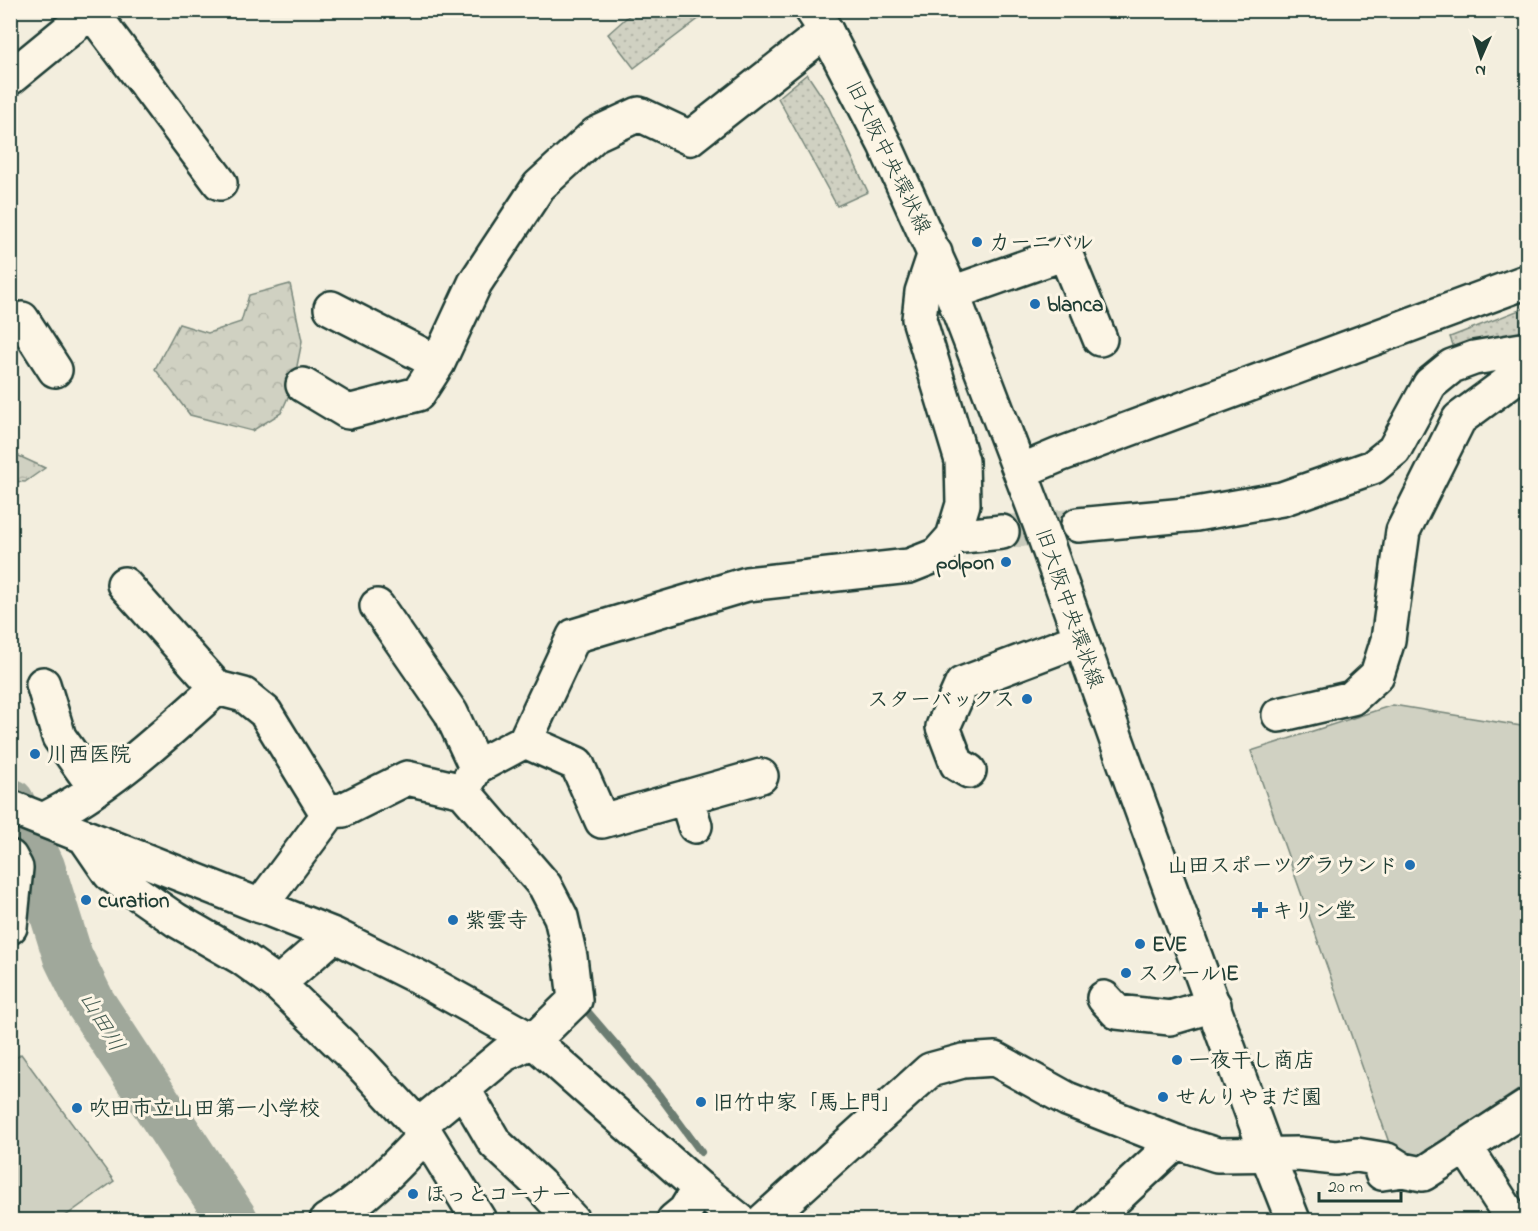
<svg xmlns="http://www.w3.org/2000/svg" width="1538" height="1231" viewBox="0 0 1538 1231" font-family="'Indie Flower','Klee One',sans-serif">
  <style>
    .grass { fill: url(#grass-dots); stroke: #78877b; stroke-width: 1.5 }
    .forest { fill: url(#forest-crowns); stroke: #78877b; stroke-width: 1.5 }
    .garden { fill: #d0d1c2; stroke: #78877b; stroke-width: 1.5 }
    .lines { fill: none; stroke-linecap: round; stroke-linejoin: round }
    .stream { stroke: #6c7d72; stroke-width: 8 }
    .river { stroke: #a0a89b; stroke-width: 50 }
    .minor-tunnel { stroke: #c9cbbc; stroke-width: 33; stroke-dasharray: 33 16; stroke-linecap: butt }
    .minor-casing { stroke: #1f3d34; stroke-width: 38 }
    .major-casing { stroke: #1f3d34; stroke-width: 38 }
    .minor { stroke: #fcf5e5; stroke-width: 33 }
    .major { stroke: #fcf5e5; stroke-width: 33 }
    .poi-dot { fill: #1f6fb2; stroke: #fcf5e5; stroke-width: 2 }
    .labels { text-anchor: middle; stroke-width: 6; stroke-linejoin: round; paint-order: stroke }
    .street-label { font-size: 21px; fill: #1f3d34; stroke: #fcf5e5 }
    .poi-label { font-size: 21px; font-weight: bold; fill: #1f3d34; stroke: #fcf5e5; text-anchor: start }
    .water-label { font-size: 22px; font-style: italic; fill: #465d53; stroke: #fcf5e5 }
  </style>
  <defs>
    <pattern id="grass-dots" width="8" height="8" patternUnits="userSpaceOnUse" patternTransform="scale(1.5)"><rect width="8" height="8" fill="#d0d1c2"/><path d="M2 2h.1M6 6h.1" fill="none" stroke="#b2b4a7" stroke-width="1.8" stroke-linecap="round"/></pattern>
    <pattern id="forest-crowns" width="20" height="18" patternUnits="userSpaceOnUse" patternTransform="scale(1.5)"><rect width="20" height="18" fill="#d0d1c2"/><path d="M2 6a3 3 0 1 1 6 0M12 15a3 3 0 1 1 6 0" fill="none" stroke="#b2b4a7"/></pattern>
  </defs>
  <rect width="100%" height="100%" fill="#f3eede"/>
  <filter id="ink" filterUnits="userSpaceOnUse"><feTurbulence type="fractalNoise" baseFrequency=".0167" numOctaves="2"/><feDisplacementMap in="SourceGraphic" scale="12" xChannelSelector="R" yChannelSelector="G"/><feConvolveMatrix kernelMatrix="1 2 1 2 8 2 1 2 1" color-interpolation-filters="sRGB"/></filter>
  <g filter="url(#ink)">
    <path class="grass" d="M 634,11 L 634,10 L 709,11 L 634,68 L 608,34 Z
      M 807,74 L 827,104 L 868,192 L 837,206 L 778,98 Z
      M 1527,307 L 1527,337 L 1456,353 L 1450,337 Z"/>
    <path class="forest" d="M 290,284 L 302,341 L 293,386 L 281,413 L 252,431 L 190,415 L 155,369 L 179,324 L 208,333 L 241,322 L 249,295 Z
      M 11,455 L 19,456 L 45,468 L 25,482 L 11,481 Z"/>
    <path class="garden" d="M 1393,705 L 1527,727 L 1527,1084 L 1418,1157 L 1393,1154 L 1251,751 Z
      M 21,1054 L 114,1181 L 60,1220 L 11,1220 L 11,1062 Z"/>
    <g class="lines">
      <path class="stream" d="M 587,1011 L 659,1095 L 701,1152"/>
      <path class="river" d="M 10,803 L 40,867 L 68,957 L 91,1004 L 233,1220"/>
      <path class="minor-tunnel" d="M 1002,532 L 1078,525"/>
      <g class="minor-casing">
        <path id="minor" d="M 91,11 L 220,183
          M 10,78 L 93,10
          M 952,293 L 1065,253 L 1100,339
          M 331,308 L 438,363
          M 10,325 L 22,319 L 55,370
          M 303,385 L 348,412 L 418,394 L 438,363 L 475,283 L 539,186 L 596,134 L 639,114 L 690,138 L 826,31
          M 1021,471 L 1059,455 L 1528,281
          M 1078,525 L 1196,514 L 1282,499 L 1373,467 L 1394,450 L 1430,384 L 1452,366 L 1474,358 L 1528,349
          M 953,537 L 1002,532
          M 124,584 L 217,688
          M 377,606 L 451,713 L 476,767
          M 43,684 L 59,737 L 96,789
          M 1279,715 L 1352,698 L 1377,675 L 1388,640 L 1403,531 L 1459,419 L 1528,368
          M 525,741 L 574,636 L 747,584 L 909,566 L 937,555 L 953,537 L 963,504 L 962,461 L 919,319 L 922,292 L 935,253
          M 969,771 L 957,764 L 943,727 L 962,684 L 1081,639
          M 463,791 L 476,767 L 525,741 L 577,764 L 602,821 L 761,776
          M 686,797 L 695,826
          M 10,807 L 334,935 L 420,978 L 533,1041 L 699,1188 L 739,1220
          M 45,819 C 110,787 163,736 217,688 L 244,695 L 265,712 L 322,805 L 331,811 L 343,810 L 407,778 L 463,791 L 545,886 L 561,917 L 570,957 L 575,1000 L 533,1041 L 505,1054 L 418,1126
          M 84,836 L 110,874 L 176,920 L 242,958 L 278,984 L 362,1065 L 426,1134 L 479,1220
          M 10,857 L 16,868 L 10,927
          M 260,906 L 331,811
          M 278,984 L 334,935
          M 1104,998 L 1117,1012 L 1170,1018 L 1214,1005
          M 464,1090 L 495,1143 L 539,1184 L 572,1220
          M 1465,1146 L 1513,1220
          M 1382,1173 L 1403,1170 L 1423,1174 L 1528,1106
          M 327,1220 C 365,1200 397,1165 426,1134
          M 674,1220 L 685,1211 L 699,1188
          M 764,1220 L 930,1070 L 963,1061 L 995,1059 L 1067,1099 L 1176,1142 L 1217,1155 L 1298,1154 L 1336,1158 L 1357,1155 L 1387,1160 L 1403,1170
          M 1092,1220 L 1176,1142"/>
      </g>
      <g class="major-casing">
        <path id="major" d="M 812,10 L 826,31 L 885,145 L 952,293 L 1039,521 L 1125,764 L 1267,1154 L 1293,1220"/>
      </g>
      <use href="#minor" class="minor"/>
      <use href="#major" class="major"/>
    </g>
  </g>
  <g class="poi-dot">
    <circle cx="977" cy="242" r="6"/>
    <circle cx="1035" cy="304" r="6"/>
    <circle cx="1006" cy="562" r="6"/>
    <circle cx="1027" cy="699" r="6"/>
    <circle cx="35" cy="754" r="6"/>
    <circle cx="1410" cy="865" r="6"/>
    <circle cx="86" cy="900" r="6"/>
    <path d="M1257 901h6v6h6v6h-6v6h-6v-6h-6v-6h6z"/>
    <circle cx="453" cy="920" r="6"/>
    <circle cx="1140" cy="944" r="6"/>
    <circle cx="1126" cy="973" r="6"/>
    <circle cx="1177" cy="1060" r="6"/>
    <circle cx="1163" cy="1097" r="6"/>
    <circle cx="701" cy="1102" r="6"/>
    <circle cx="77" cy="1108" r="6"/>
    <circle cx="413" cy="1194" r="6"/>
  </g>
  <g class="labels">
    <g class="street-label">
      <text transform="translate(889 157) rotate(64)" y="7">旧大阪中央環状線</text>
      <text transform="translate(1070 608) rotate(71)" y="7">旧大阪中央環状線</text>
    </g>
    <g class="poi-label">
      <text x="989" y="249">カーニバル</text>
      <text x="1047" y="311">blanca</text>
      <text x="994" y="569" text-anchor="end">polpon</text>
      <text x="1015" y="706" text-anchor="end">スターバックス</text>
      <text x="47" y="761">川西医院</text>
      <text x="1398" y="872" text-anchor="end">山田スポーツグラウンド</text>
      <text x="98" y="907">curation</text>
      <text x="1272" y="917">キリン堂</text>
      <text x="465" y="927">紫雲寺</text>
      <text x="1152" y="951">EVE</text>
      <text x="1138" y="980">スクールIE</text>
      <text x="1189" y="1067">一夜干し商店</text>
      <text x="1175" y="1104">せんりやまだ園</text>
      <text x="713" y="1109">旧竹中家「馬上門」</text>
      <text x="89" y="1115">吹田市立山田第一小学校</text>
      <text x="425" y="1201">ほっとコーナー</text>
    </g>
    <g class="water-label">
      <text transform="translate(103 1021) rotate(59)" y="8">山田川</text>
    </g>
  </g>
  <rect width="1538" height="1231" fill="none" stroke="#fcf5e5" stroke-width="36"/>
  <rect x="18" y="18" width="1502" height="1195" fill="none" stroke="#1f3d34" stroke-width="2" filter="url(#ink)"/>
  <g transform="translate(1481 57) rotate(183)" stroke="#fcf5e5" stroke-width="4.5" paint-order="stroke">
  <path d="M0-4.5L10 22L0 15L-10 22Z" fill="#1f3d34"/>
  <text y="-9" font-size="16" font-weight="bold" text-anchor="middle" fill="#1f3d34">N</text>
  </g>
  <path d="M1319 1192v9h82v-9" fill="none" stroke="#1f3d34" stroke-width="3"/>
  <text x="1328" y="1192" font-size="18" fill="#1f3d34" stroke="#fcf5e5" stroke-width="4.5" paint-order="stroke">20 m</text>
</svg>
